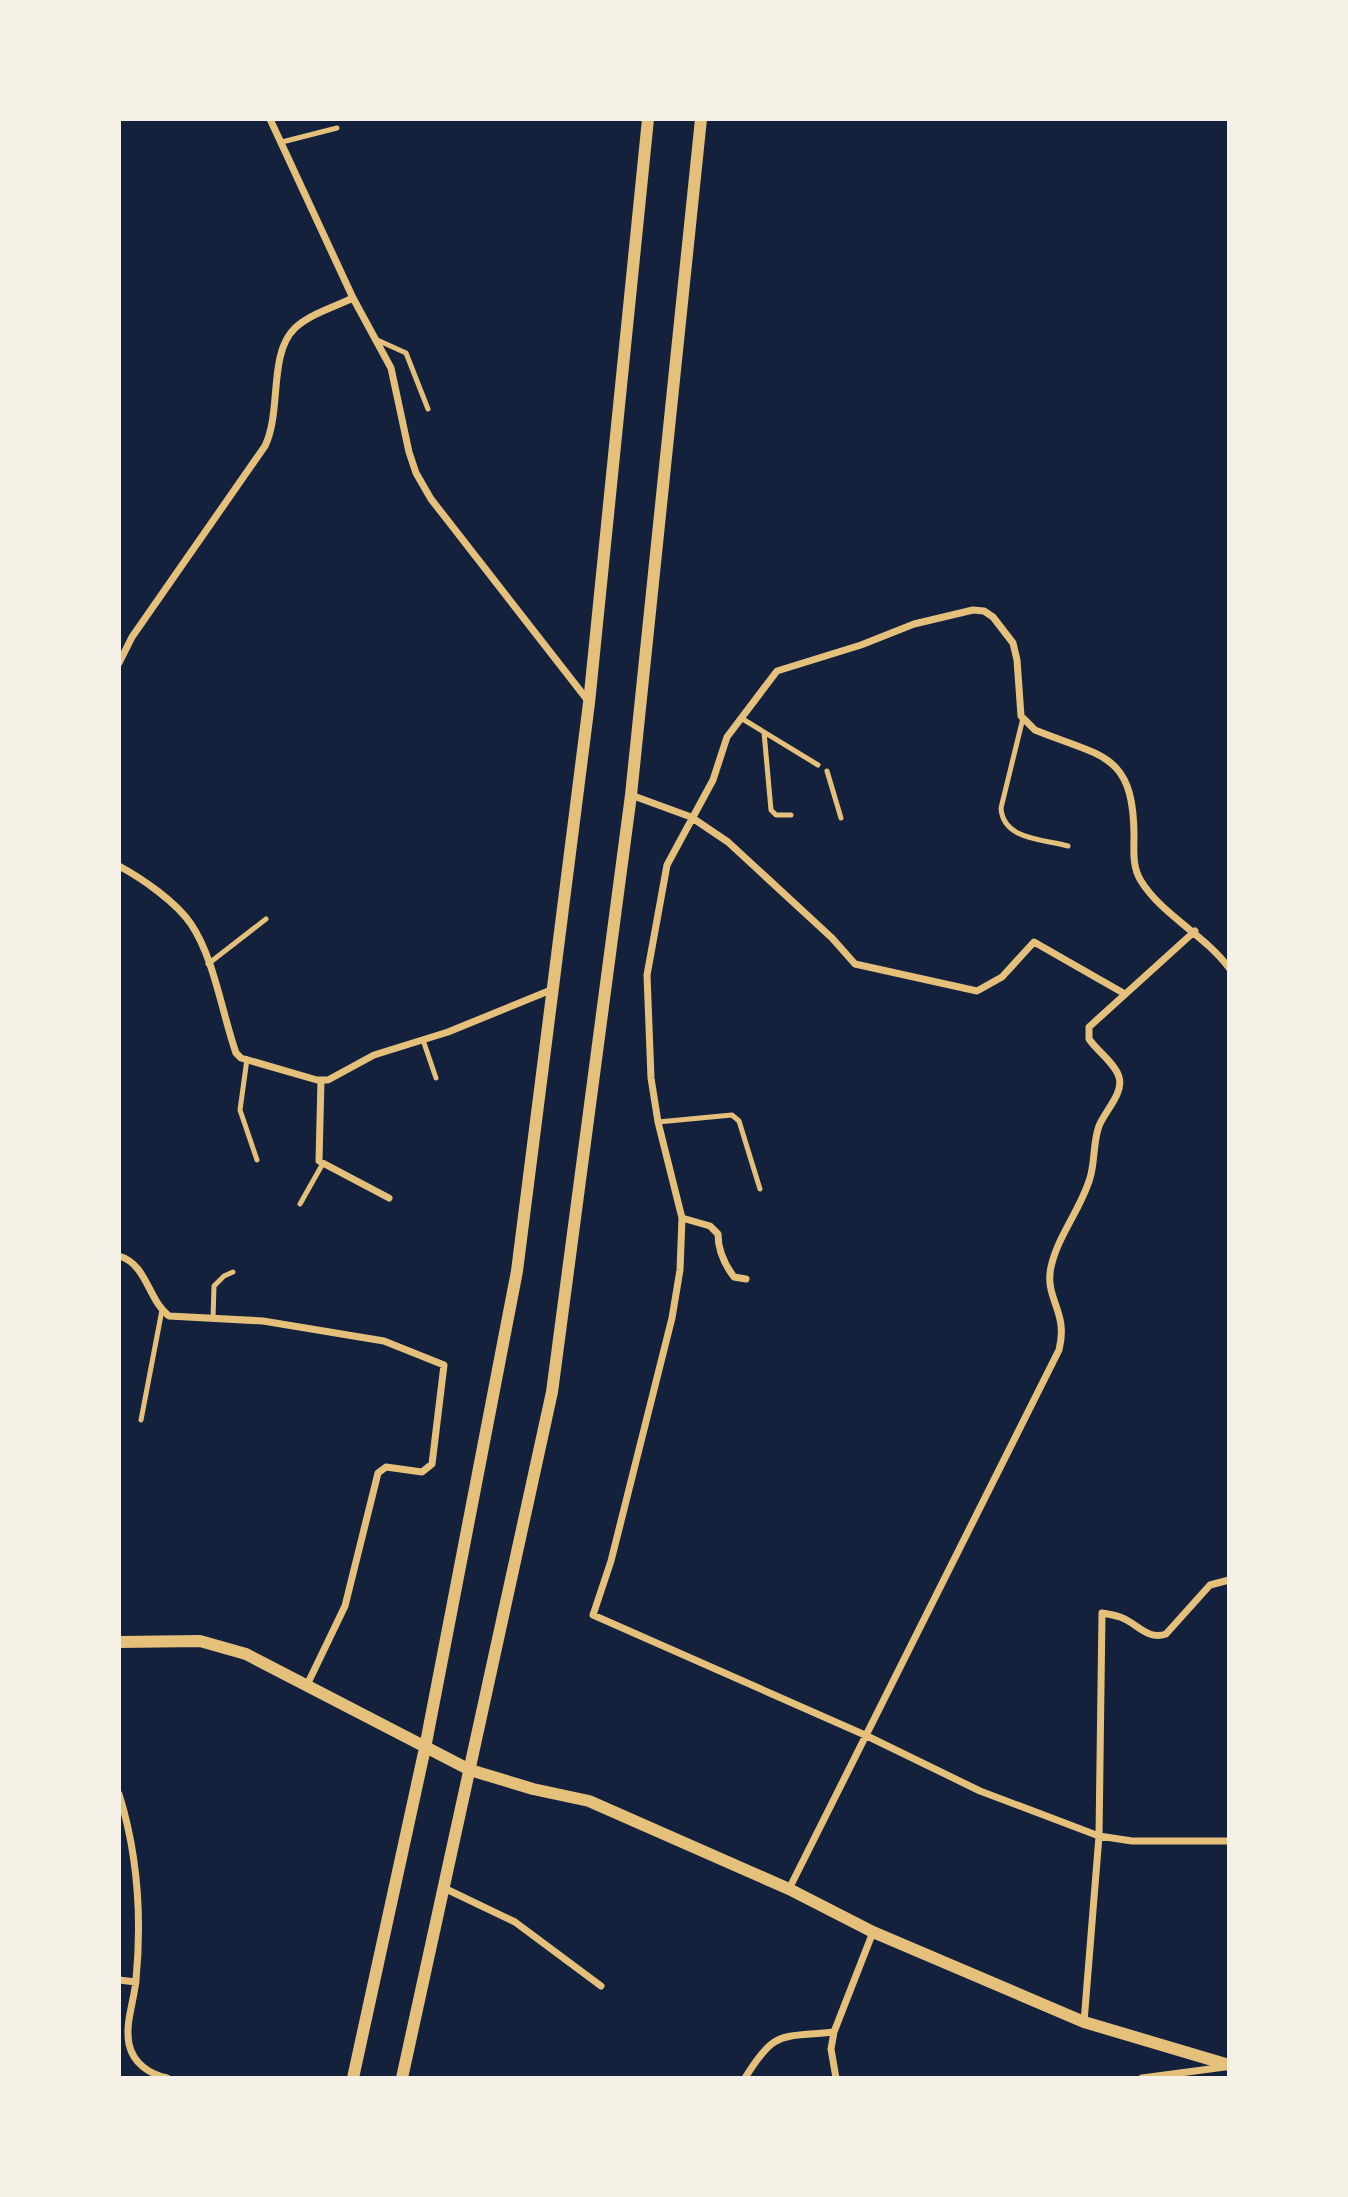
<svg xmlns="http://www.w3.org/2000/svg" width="1348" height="2197" viewBox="0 0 1348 2197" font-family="Manrope,sans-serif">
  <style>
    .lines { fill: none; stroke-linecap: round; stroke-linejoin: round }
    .service { stroke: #e5c07b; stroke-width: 5 }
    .minor { stroke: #e5c07b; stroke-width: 7 }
    .tertiary { stroke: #e5c07b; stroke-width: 12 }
  </style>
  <rect width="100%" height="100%" fill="#14213d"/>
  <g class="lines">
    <path class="service" d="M 282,142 L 337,128
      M 375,339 L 406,353 L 428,409
      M 741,718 L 818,765
      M 1023,718 L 1001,808 C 1003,840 1043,839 1068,846
      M 764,732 L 771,810 L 776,815 L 791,815
      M 827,771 L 841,818
      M 208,964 L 266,919
      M 423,1040 L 436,1078
      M 247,1059 L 240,1110 L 257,1160
      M 658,1122 L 732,1115 L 739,1121 L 760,1189
      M 300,1204 L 322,1165
      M 213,1319 L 214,1286 L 224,1276 L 233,1272
      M 141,1420 L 162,1310"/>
    <path class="minor" d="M 270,119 L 353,298 L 391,368 L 409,452 L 416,473 L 431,499 L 589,702
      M 119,663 L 132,637 L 265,446 C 282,411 268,354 295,328 C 310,314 334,307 353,298
      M 631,795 L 691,817 L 728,842 L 832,938 L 855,964 L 977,991 L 1002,977 L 1034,942 L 1125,994
      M 119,866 C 143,879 176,902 191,924 C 214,958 222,1013 236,1053 L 241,1058 L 317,1080 L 328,1080 L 374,1055 L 448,1032 L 551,990
      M 1229,968 C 1205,935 1162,915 1141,881 C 1132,867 1134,850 1134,834 C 1133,752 1101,757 1035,730 L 1021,716 L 1017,660 L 1013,643 L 993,617 L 984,611 L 973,610 L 914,624 L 861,645 L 777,671 L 727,737 L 713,780 L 667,865 L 647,975 L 651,1078 L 658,1122 L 682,1218 L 680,1270 L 672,1318 L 611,1561 L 593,1615 L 865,1735 L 980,1791 L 1099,1836 L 1132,1841 L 1229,1841
      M 321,1080 L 319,1161 L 389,1198
      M 682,1218 L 710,1226 L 718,1234 C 718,1249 725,1265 734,1277 L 746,1279
      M 119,1256 C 147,1264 148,1300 169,1316 L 263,1321 L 384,1341 L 444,1365 L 432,1464 L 422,1472 L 386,1467 L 378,1473 L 345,1606 L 307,1685
      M 119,1794 C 138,1855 142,1917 136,1980 C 134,2002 125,2022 129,2044 C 133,2063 149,2074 167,2078
      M 444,1888 L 515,1922 L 601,1986
      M 789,1889 L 1059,1350 C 1069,1311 1044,1299 1051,1267 C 1058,1235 1081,1209 1090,1178 C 1095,1162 1093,1142 1099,1126 C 1105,1111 1124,1093 1119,1077 C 1115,1063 1097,1051 1089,1039 L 1089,1027 L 1195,931
      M 119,1980 L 136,1982
      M 1084,2022 L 1099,1836 L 1102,1613 C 1108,1614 1114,1615 1120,1617 C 1136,1622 1147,1641 1166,1634 L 1210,1585 L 1229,1580
      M 745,2078 C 775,2029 780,2038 834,2032
      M 836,2078 L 831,2049 L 834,2032 L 873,1932
      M 1142,2078 L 1225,2067"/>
    <path class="tertiary" d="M 119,1642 L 200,1641 L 246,1654 L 470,1770 L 533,1789 L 589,1801 L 789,1889 L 873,1932 L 1084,2022 L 1229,2065
      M 353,2078 L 425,1748 L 517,1271 L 589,703 L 648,119
      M 402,2078 L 552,1392 L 631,795 L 701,119"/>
  </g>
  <rect width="1348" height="2197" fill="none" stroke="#f6f1e7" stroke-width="242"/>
</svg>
